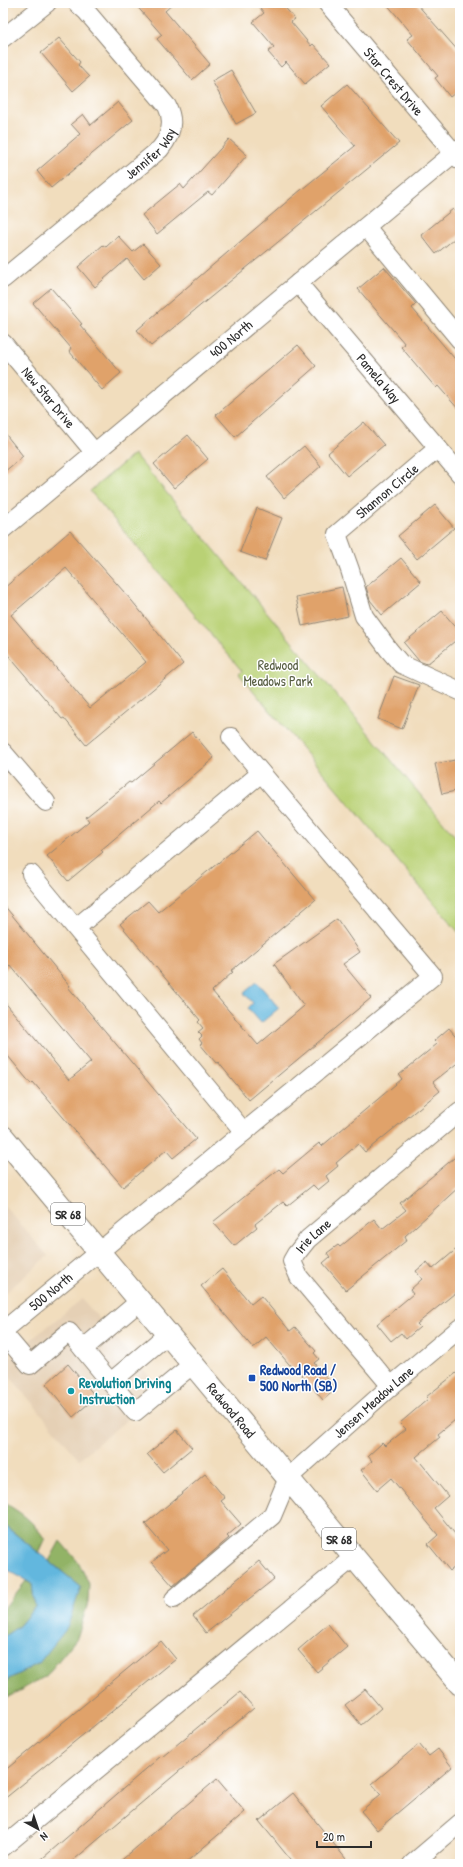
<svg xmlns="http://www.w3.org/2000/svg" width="463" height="1867" viewBox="0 0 463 1867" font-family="'Patrick Hand',sans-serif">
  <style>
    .built { fill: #e5d0b5 }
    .green { fill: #b9d175; stroke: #727e50 }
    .forest { fill: #92b366; stroke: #5e6f48 }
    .water { fill: #62b7de; stroke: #467184 }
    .building { fill: #e0a26a; fill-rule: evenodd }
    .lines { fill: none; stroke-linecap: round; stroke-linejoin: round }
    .minor-casing { stroke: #8e8474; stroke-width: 20 }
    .major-casing { stroke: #8e8474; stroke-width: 24 }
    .minor { stroke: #fff; stroke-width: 18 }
    .major { stroke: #fff; stroke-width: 22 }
    .transit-dot { fill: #1a4fb4; stroke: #fff; stroke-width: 1.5 }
    .culture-dot { fill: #0f9aa8; stroke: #fff; stroke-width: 1.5 }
    .labels { text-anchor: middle; stroke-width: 3; stroke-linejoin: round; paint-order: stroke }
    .shield { fill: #fff; stroke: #6b6b6b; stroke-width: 1 }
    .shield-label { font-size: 13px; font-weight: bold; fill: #2b2b2b }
    .street-label { font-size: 14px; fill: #2b2b2b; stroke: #fff }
    .park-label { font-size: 14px; fill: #565d41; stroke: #fff }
    .transit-label { font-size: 14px; font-weight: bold; fill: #164399; stroke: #fff; text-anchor: start }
    .culture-label { font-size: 14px; font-weight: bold; fill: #0d838f; stroke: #fff; text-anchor: start }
  </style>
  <rect width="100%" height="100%" fill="#fff"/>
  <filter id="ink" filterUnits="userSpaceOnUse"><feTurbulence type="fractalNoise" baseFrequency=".025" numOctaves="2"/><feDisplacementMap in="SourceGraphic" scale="8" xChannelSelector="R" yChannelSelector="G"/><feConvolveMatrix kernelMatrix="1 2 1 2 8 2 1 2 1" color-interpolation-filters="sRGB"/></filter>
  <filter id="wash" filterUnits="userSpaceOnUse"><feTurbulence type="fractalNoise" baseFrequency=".012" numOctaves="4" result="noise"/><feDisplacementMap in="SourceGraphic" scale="16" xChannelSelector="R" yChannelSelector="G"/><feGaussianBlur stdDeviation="0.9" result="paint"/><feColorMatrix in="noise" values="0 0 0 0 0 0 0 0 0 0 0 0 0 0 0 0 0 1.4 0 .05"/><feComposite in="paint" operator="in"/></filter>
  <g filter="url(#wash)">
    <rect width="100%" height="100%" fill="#f1ddbd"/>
    <path class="built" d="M 3,1204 L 48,1256 L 3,1295 Z
      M 82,1299 L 162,1391 L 79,1459 L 3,1368 L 3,1362 Z"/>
    <path class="green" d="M 134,454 L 460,842 L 460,934 L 239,674 L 242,671 L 90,491 Z"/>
    <path class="forest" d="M 3,1502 C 20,1512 35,1522 45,1540 L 39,1553 L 3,1524 Z
      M 60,1541 L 79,1563 L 89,1584 L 88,1603 L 77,1638 L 46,1676 L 3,1700 L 3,1682 L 39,1663 L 81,1587 L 49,1561 Z
      M 26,1581 L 32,1584 L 35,1607 L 19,1626 L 3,1637 L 3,1609 Z"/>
    <path class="water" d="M 257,982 L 279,1008 L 261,1023 L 248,1008 L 253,1003 L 244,993 Z
      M 3,1524 L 81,1587 L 67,1628 L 39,1663 L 3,1682 L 3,1637 L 19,1626 L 35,1607 L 32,1584 L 3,1567 Z"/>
    <g id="blocks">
      <path class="building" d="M 134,3 L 174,3 L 165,11 L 210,64 L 192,80 L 157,39 L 162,35 Z
        M 256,3 L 281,3 L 295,19 L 291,22 L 311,46 L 313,44 L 330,63 L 305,84 L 286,62 L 281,67 L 268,52 L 274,47 L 253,22 L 264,13 Z
        M 386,3 L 416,3 L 460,53 L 460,89 L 450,97 L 435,78 L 438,76 L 407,39 L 413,35 Z
        M 59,38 L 80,62 L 78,65 L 89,77 L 73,91 L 41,53 Z
        M 231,70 L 256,113 L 236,124 L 212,81 Z
        M 347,84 L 399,143 L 151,346 L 137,330 L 290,199 L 355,146 L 321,106 Z
        M 118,102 L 133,120 L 51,188 L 37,171 L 80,134 L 71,124 L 83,114 L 91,125 Z
        M 229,139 L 247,155 L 212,195 L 208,192 L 157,234 L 142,215 L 180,184 L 184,189 Z
        M 453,209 L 460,218 L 460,234 L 436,254 L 421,235 Z
        M 118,236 L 133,252 L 143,244 L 161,264 L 144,279 L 127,259 L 95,287 L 78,267 L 103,245 L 106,247 Z
        M 384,267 L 416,304 L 412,308 L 460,365 L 460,411 L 438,386 L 436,388 L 401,347 L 405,344 L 358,289 Z
        M 51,288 L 82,324 L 80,325 L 121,373 L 102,390 L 69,351 L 71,348 L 33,303 Z
        M 298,345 L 316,366 L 235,437 L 216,415 Z
        M 364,422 L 384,445 L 347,476 L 328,453 Z
        M 3,431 L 23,456 L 3,473 Z
        M 188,435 L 208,459 L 174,488 L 154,464 Z
        M 304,446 L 321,466 L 284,498 L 267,477 Z
        M 435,505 L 454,528 L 417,559 L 398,536 Z
        M 257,508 L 282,518 L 265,561 L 240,552 Z
        M 70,531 L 132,601 L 183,664 L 86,745 L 64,718 L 62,719 L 3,649 L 3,589 ZM 66,568 L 146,662 L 90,708 L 11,615 Z
        M 401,558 L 421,582 L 382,615 L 370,600 L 366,587 Z
        M 342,587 L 348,616 L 302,626 L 296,597 Z
        M 442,611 L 460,632 L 460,637 L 427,664 L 419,661 L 404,643 Z
        M 394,676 L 419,685 L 402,729 L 378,719 Z
        M 192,732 L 214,758 L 161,803 L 159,801 L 101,850 L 103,852 L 68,881 L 47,856 L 89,821 L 86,817 L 129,782 L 131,783 Z
        M 460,759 L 460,790 L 442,794 L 435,764 Z
        M 257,831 L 315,900 L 231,971 L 233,972 L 212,991 L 258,1045 L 304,1006 L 274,964 L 337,919 L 360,952 L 343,964 L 371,998 L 249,1100 L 218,1062 L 216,1063 L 200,1044 L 202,1043 L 199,1039 L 202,1036 L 198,1032 L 203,1028 L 198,1022 L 200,1020 L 120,924 L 148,901 L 158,912 Z
        M 3,904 L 70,986 L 68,987 L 196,1139 L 173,1158 L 166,1150 L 123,1187 L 33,1082 L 31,1084 L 3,1050 L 3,1000 L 69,1080 L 91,1062 L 10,965 L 3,971 Z
        M 449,1028 L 460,1041 L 460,1061 L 433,1082 L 440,1091 L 365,1152 L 358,1144 L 336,1163 L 338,1166 L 326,1176 L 329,1181 L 318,1190 L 313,1185 L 287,1206 L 283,1202 L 255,1224 L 257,1227 L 234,1246 L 213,1222 L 279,1169 L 283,1173 L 319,1143 L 322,1146 L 402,1079 L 399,1075 L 437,1044 L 434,1041 Z
        M 460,1153 L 460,1186 L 405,1236 L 407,1240 L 346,1290 L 323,1263 L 330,1257 L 327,1253 L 338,1245 L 340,1247 L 374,1219 L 382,1229 L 406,1210 L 400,1203 Z
        M 460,1246 L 460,1289 L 417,1324 L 420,1327 L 406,1339 L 401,1333 L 391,1341 L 377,1324 L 413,1294 L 410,1290 L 422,1279 L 416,1271 L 427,1262 L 433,1269 Z
        M 222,1269 L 251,1304 L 261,1296 L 290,1331 L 295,1327 L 316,1351 L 314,1353 L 319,1359 L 314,1363 L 336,1389 L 323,1400 L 296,1368 L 294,1370 L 266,1337 L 253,1348 L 201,1286 Z
        M 68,1364 L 96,1397 L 73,1417 L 46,1384 Z
        M 460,1370 L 460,1416 L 438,1434 L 440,1437 L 416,1457 L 448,1496 L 434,1508 L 460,1540 L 460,1563 L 450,1571 L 428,1544 L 438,1535 L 391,1478 L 377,1490 L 361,1470 L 372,1461 L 368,1456 L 382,1443 L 385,1446 L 406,1429 L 400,1423 L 428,1399 L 426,1397 Z
        M 177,1430 L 192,1448 L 163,1472 L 147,1454 Z
        M 205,1474 L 225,1498 L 221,1501 L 241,1524 L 227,1536 L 229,1538 L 173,1586 L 152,1562 L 167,1550 L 145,1524 Z
        M 259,1561 L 274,1579 L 206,1633 L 193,1616 Z
        M 328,1624 L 347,1647 L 317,1672 L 298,1650 Z
        M 161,1641 L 176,1659 L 3,1800 L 3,1772 Z
        M 365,1689 L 381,1708 L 361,1725 L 345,1705 Z
        M 240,1692 L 254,1708 L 69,1864 L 36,1864 L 161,1756 L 162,1757 Z
        M 419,1744 L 429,1756 L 438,1749 L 452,1767 L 377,1830 L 361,1811 L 381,1794 L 372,1784 Z
        M 217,1779 L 245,1812 L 184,1864 L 117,1864 Z
        M 293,1793 L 317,1823 L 350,1864 L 294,1864 L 259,1821 Z"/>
    </g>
  </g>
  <g filter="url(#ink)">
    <use href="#blocks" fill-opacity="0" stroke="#8e8474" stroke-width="1"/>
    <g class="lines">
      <g class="minor-casing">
        <g id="minor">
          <path id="s1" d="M 327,3 L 460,160"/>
          <path d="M 3,38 L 47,3"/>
          <path d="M 366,227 L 460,340"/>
          <path id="s2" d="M 3,279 L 160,149 C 171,136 175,122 167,106 L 86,11 L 77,3"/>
          <path id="s3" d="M 298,283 L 460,474"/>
          <path id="s4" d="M 3,343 L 95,453"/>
          <path d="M 438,448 L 337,534 L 350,570 L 364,616 L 389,650 L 401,664 L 460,691"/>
          <path id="s5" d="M 3,529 L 460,148"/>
          <path d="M 3,752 L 46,802"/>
          <path d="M 31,874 L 244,1132"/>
          <path d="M 76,928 L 261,773"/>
          <path id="s6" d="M 3,1331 L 433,976 L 231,737"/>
          <path d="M 3,1333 L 30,1365 L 69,1332 L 135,1412 L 193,1364"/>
          <path d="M 83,1349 L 140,1301"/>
          <path d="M 111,1382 L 168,1334"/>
          <path id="s7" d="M 391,1386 L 299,1277 L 292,1261 L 296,1254 L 308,1239 L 460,1111"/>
          <path id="s8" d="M 174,1599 L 272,1516 L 288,1478 L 391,1386 L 460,1328"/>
          <path d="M 3,1847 L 354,1557"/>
          <path d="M 412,1864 L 460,1823"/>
        </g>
      </g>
      <g class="major-casing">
        <g id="major">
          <path id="s9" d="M 3,1137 L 460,1684"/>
        </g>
      </g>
      <use href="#minor" class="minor"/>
      <use href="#major" class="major"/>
    </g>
  </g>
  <rect class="transit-dot" x="248" y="1374" width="8" height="8" rx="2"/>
  <circle class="culture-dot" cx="71" cy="1391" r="4"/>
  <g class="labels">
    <g class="shield">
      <rect x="51" y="1203" width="34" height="22" rx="3"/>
      <rect x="322" y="1528" width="34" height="22" rx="3"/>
    </g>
    <g class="shield-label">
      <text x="68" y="1219">SR 68</text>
      <text x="339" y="1544">SR 68</text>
    </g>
    <g class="street-label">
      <text dy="5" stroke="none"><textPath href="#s1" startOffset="103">Star Crest Drive</textPath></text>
      <text dy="5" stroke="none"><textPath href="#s2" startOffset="194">Jennifer Way</textPath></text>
      <text dy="5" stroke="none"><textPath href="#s5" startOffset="297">400 North</textPath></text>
      <text dy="5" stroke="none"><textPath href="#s3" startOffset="125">Pamela Way</textPath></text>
      <text dy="5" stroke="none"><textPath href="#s4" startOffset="71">New Star Drive</textPath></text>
      <text transform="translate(387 491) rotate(-40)" y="5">Shannon Circle</text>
      <text dy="5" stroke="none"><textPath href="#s7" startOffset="193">Irie Lane</textPath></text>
      <text dy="5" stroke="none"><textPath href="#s6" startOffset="62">500 North</textPath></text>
      <text dy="5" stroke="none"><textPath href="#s8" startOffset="284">Jensen Meadow Lane</textPath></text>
      <text dy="5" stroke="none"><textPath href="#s9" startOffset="356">Redwood Road</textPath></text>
    </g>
    <g class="park-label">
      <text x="278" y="670">Redwood<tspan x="278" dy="16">Meadows Park</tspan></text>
    </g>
    <g class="transit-label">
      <text x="260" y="1375">Redwood Road /<tspan x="260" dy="16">500 North (SB)</tspan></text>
    </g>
    <g class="culture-label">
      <text x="79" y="1388">Revolution Driving<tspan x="79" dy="16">Instruction</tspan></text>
    </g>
  </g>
  <rect width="463" height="1867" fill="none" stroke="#fff" stroke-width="16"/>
  <g transform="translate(38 1829) rotate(140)" stroke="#ffffff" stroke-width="3" paint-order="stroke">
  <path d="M0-3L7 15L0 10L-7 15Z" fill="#2b2b2b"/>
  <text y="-6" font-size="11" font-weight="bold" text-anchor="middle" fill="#2b2b2b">N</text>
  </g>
  <path d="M317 1841v6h54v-6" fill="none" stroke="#2b2b2b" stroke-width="2"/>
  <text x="323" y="1841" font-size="12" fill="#2b2b2b" stroke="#ffffff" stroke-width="3" paint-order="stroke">20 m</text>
</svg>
